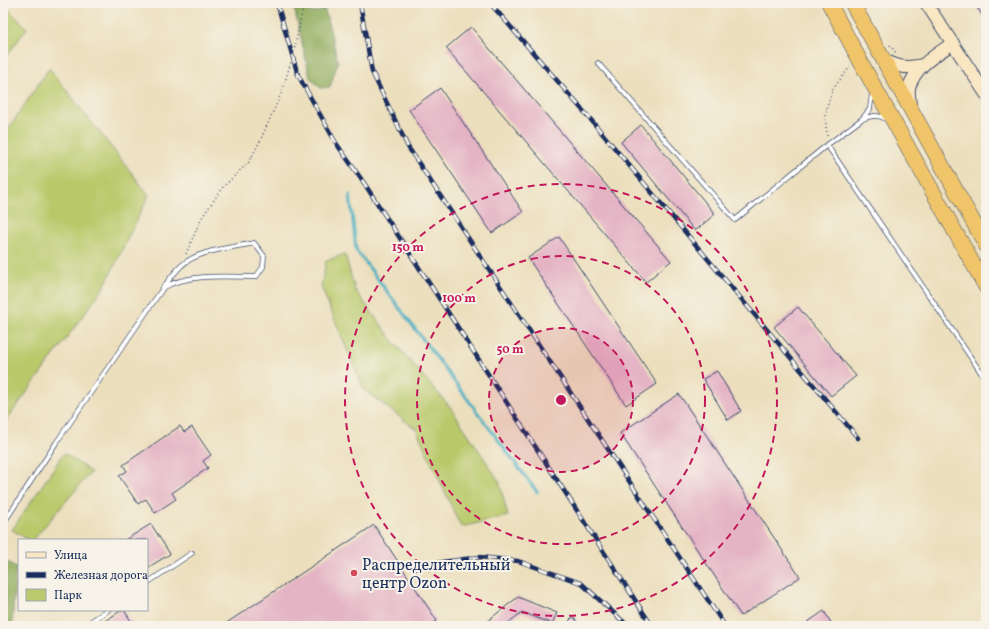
<svg xmlns="http://www.w3.org/2000/svg" width="989" height="629" viewBox="0 0 989 629" font-family="Vollkorn,serif">
  <style>
    .green { fill: #b9c96b; stroke: #6a7c64 }
    .forest { fill: #92ad5f; stroke: #566e5e }
    .lines { fill: none; stroke-linecap: round; stroke-linejoin: round }
    .stream { stroke: #42adc1; stroke-width: 3 }
    .building { fill: #e4b3c4 }
    .lane-casing { stroke: #3a496c; stroke-width: 5.5 }
    .secondary-casing { stroke: #3a496c; stroke-width: 14 }
    .highway-casing { stroke: #3a496c; stroke-width: 16 }
    .path { stroke: #3a496c; stroke-width: 1.5; stroke-dasharray: 1 3; stroke-linecap: butt }
    .lane { stroke: #fff; stroke-width: 4 }
    .secondary { stroke: #f9e7c3; stroke-width: 12 }
    .highway { stroke: #f0c469; stroke-width: 15 }
    .rail-casing { stroke: #1b2f5e; stroke-width: 4.5 }
    .rail { stroke: #f7f3e8; stroke-width: 3; stroke-dasharray: 9; stroke-linecap: butt }
    .ring { fill: none; stroke: #c2185b; stroke-width: 2; stroke-dasharray: 7 5 }
    .poi-dot { fill: #d1495b; stroke: #f7f3e8; stroke-width: 1.5 }
    .labels { text-anchor: middle; stroke-width: 4; stroke-linejoin: round; paint-order: stroke }
    .poi-label { font-size: 16px; fill: #1b2f5e; stroke: #f7f3e8; text-anchor: start }
    .centre { fill: #c2185b; stroke: #f7f3e8; stroke-width: 2 }
    .ring-label { font-size: 12px; text-anchor: middle; font-weight: bold; fill: #c2185b; stroke: #f7f3e8; stroke-width: 4; stroke-linejoin: round; paint-order: stroke }
  </style>
  <rect width="100%" height="100%" fill="#f7f3e8"/>
  <filter id="ink" filterUnits="userSpaceOnUse"><feTurbulence type="fractalNoise" baseFrequency=".025" numOctaves="2"/><feDisplacementMap in="SourceGraphic" scale="8" xChannelSelector="R" yChannelSelector="G"/><feConvolveMatrix kernelMatrix="1 2 1 2 8 2 1 2 1" color-interpolation-filters="sRGB"/></filter>
  <filter id="wash" filterUnits="userSpaceOnUse"><feTurbulence type="fractalNoise" baseFrequency=".012" numOctaves="4" result="noise"/><feDisplacementMap in="SourceGraphic" scale="16" xChannelSelector="R" yChannelSelector="G"/><feGaussianBlur stdDeviation="0.9" result="paint"/><feColorMatrix in="noise" values="0 0 0 0 0 0 0 0 0 0 0 0 0 0 0 0 0 1.4 0 .05"/><feComposite in="paint" operator="in"/></filter>
  <g filter="url(#wash)">
    <rect width="100%" height="100%" fill="#ecdfbd"/>
    <path class="green" d="M 3,4 L 27,28 L 3,61 Z
      M 49,68 L 149,195 L 104,287 L 3,425 L 3,137 Z
      M 345,254 L 355,290 L 394,342 L 451,408 L 499,481 L 508,516 L 461,527 L 416,429 L 364,390 L 321,287 L 326,261 Z
      M 64,453 L 91,472 L 33,540 L 29,540 L 12,530 Z"/>
    <path class="forest" d="M 293,3 L 307,3 L 310,13 L 325,10 L 338,62 L 330,87 L 320,88 L 310,78 Z
      M 3,559 L 16,567 L 12,626 L 3,626 Z"/>
    <g class="lines">
      <path class="stream" d="M 350,195 L 356,250 L 537,492"/>
    </g>
    <g id="blocks">
      <path class="building" d="M 974,3 L 986,3 L 986,21 Z
        M 471,27 L 671,261 L 646,282 L 446,48 Z
        M 440,88 L 523,212 L 492,233 L 409,110 Z
        M 641,125 L 715,214 L 695,231 L 621,142 Z
        M 559,237 L 657,384 L 626,405 L 528,258 Z
        M 798,307 L 856,376 L 831,396 L 774,327 Z
        M 717,371 L 741,411 L 728,420 L 703,379 Z
        M 679,394 L 800,577 L 741,616 L 620,433 Z
        M 180,426 L 184,432 L 192,427 L 211,455 L 203,461 L 208,468 L 172,493 L 176,499 L 155,513 L 146,499 L 138,504 L 119,476 L 127,471 L 123,465 Z
        M 151,524 L 170,554 L 147,568 L 147,540 L 125,540 Z
        M 374,525 L 437,621 L 429,626 L 222,626 Z
        M 518,597 L 557,613 L 552,624 L 522,612 L 504,626 L 481,626 Z
        M 122,610 L 124,610 L 134,626 L 97,626 Z
        M 824,611 L 833,626 L 802,626 Z
        M 573,617 L 581,626 L 564,626 Z"/>
    </g>
  </g>
  <g filter="url(#ink)">
    <use href="#blocks" fill-opacity="0" stroke="#3a496c" stroke-width="1"/>
    <g class="lines">
      <g class="lane-casing">
        <path id="lane" d="M 598,63 L 735,220 L 827,145 L 862,119 L 870,109 L 872,93
          M 862,119 C 871,116 878,114 886,119
          M 827,145 L 986,380
          M 3,524 L 56,443 L 163,288 C 168,281 174,273 181,266 C 197,250 232,248 254,243 L 264,256 L 263,267 L 256,277 C 228,277 187,273 163,288
          M 147,583 L 192,553
          M 84,626 L 108,610"/>
      </g>
      <g class="secondary-casing">
        <path id="secondary" d="M 926,3 L 986,94
          M 882,59 C 898,67 905,69 922,65
          M 910,107 C 910,101 908,93 909,88 C 915,66 936,55 953,43"/>
      </g>
      <g class="highway-casing">
        <path id="highway" d="M 829,3 L 871,81 L 986,287
          M 852,3 L 986,245"/>
      </g>
      <path class="path" d="M 890,45 L 896,53
        M 827,136 L 825,115 L 832,90 L 850,67
        M 186,254 L 201,219 L 223,187 L 249,162 L 260,141 L 281,94 L 293,56 L 304,3"/>
      <use href="#lane" class="lane"/>
      <use href="#secondary" class="secondary"/>
      <use href="#highway" class="highway"/>
      <g class="rail-casing">
        <path id="rail" d="M 277,3 L 298,75 L 336,143 L 364,183 L 652,626
          M 360,3 L 372,72 L 408,147 L 725,626
          M 490,3 L 586,114 L 858,438
          M 416,568 L 435,563 L 480,557 L 518,561 L 581,583 L 628,626"/>
      </g>
      <use href="#rail" class="rail"/>
    </g>
  </g>
  <circle cx="561" cy="400" r="72" fill="#c2185b" fill-opacity=".12"/>
  <g class="ring">
    <circle cx="561" cy="400" r="72"/>
    <circle cx="561" cy="400" r="144"/>
    <circle cx="561" cy="400" r="216"/>
  </g>
  <circle class="poi-dot" cx="354" cy="573" r="4"/>
  <g class="labels">
    <g class="poi-label">
      <text x="362" y="570">Распределительный<tspan x="362" dy="18">центр Ozon</tspan></text>
    </g>
  </g>
  <circle cx="561" cy="400" r="6" class="centre"/>
  <g class="ring-label">
    <text x="408" y="251">150 m</text>
    <text x="459" y="302">100 m</text>
    <text x="510" y="353">50 m</text>
  </g>
  <rect width="989" height="629" fill="none" stroke="#f7f3e8" stroke-width="16"/>
  <rect x="18" y="539" width="130" height="72" fill="#f7f3e8" stroke="#9fa5b1"/>
  <rect x="26" y="552" width="20" height="6" fill="#f9e7c3" stroke="#9fa5b1"/>
  <text x="54" y="559" font-size="12" fill="#1b2f5e">Улица</text>
  <rect x="26" y="572" width="20" height="6" fill="#1b2f5e" stroke="#9fa5b1"/>
  <text x="54" y="579" font-size="12" fill="#1b2f5e">Железная дорога</text>
  <rect x="26" y="589" width="20" height="12" fill="#b9c96b" stroke="#9fa5b1"/>
  <text x="54" y="599" font-size="12" fill="#1b2f5e">Парк</text>
</svg>
